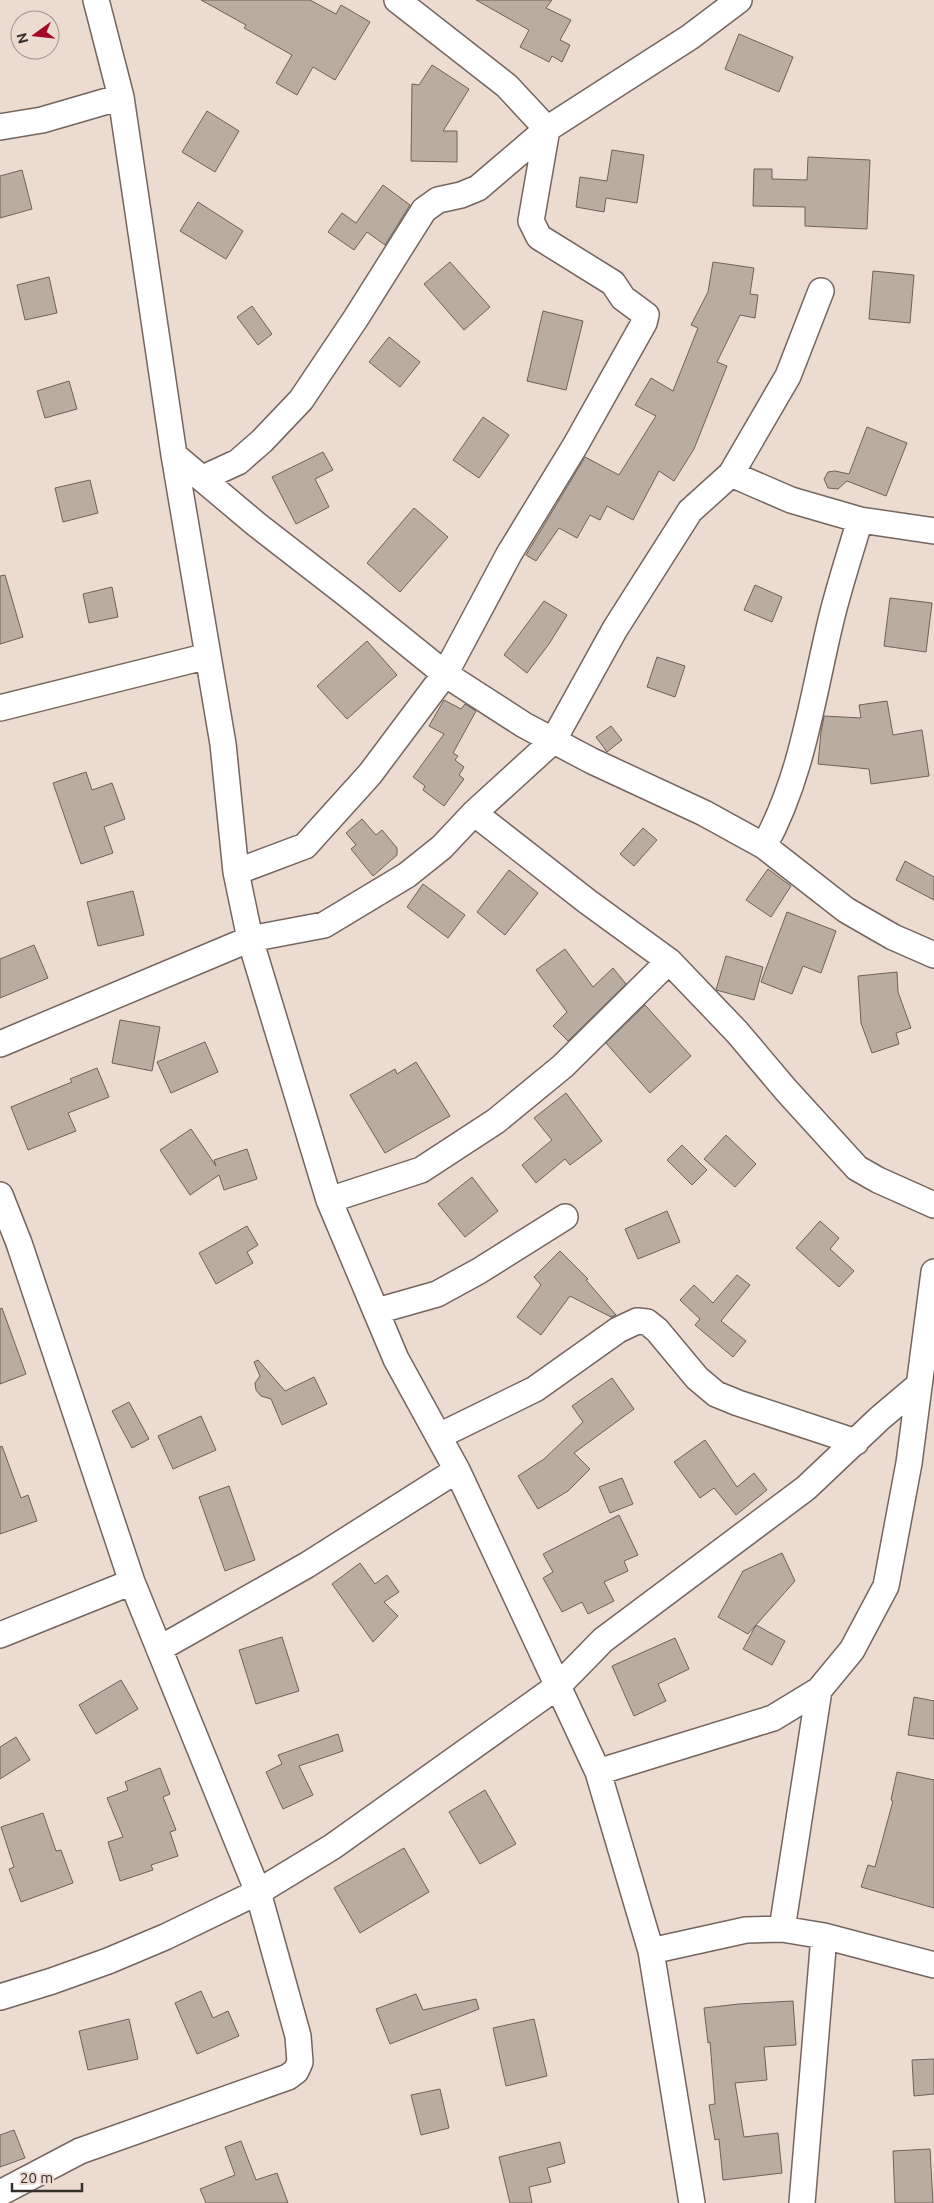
<svg xmlns="http://www.w3.org/2000/svg" width="934" height="2203" viewBox="0 0 934 2203" font-family="Ubuntu,sans-serif">
  <style>
    .building { fill: #b9ada1; stroke: #6e6258 }
    .lines { fill: none; stroke-linecap: round; stroke-linejoin: round }
    .minor-casing { stroke: #74665e; stroke-width: 28 }
    .minor { stroke: #fff; stroke-width: 25 }
  </style>
  <rect width="100%" height="100%" fill="#ebdbd1"/>
  <path class="building" d="M 201,0 L 310,0 L 336,14 L 341,5 L 370,22 L 335,80 L 313,67 L 297,95 L 276,83 L 292,55 L 244,28 L 246,25 Z
    M 476,0 L 552,0 L 546,8 L 571,20 L 560,40 L 570,45 L 562,62 L 552,56 L 549,62 L 520,47 L 529,30 Z
    M 739,34 L 793,57 L 779,92 L 725,69 Z
    M 432,65 L 469,89 L 443,131 L 457,131 L 457,162 L 411,161 L 412,84 L 419,85 Z
    M 207,111 L 239,131 L 215,172 L 182,152 Z
    M 612,150 L 644,155 L 637,203 L 606,198 L 604,212 L 576,207 L 580,177 L 607,181 Z
    M 808,157 L 870,160 L 867,229 L 805,226 L 805,207 L 753,206 L 754,169 L 772,169 L 772,179 L 807,180 Z
    M 22,170 L 32,209 L 0,218 L 0,176 Z
    M 383,185 L 410,205 L 385,245 L 367,232 L 354,250 L 328,232 L 342,213 L 356,223 Z
    M 198,202 L 243,231 L 226,259 L 180,231 Z
    M 450,262 L 490,307 L 464,330 L 424,284 Z
    M 713,262 L 754,268 L 750,294 L 758,295 L 755,318 L 740,315 L 717,362 L 727,366 L 694,449 L 674,481 L 659,471 L 633,520 L 607,506 L 600,520 L 590,515 L 577,538 L 559,528 L 536,561 L 526,555 L 585,457 L 619,475 L 656,416 L 635,405 L 651,378 L 673,391 L 698,328 L 691,325 L 708,292 Z
    M 873,271 L 914,275 L 910,323 L 869,319 Z
    M 49,277 L 57,313 L 25,320 L 17,285 Z
    M 252,306 L 272,334 L 258,345 L 237,317 Z
    M 543,311 L 583,321 L 566,390 L 527,381 Z
    M 389,337 L 420,362 L 400,387 L 369,362 Z
    M 69,381 L 77,409 L 45,418 L 37,391 Z
    M 483,417 L 509,435 L 479,478 L 453,460 Z
    M 867,427 L 907,443 L 886,496 L 847,481 L 838,489 L 828,488 L 824,479 L 828,472 L 835,471 L 849,474 Z
    M 323,452 L 333,470 L 315,479 L 329,507 L 296,524 L 272,477 Z
    M 90,480 L 98,513 L 63,522 L 55,488 Z
    M 414,508 L 448,537 L 400,592 L 367,563 Z
    M 5,575 L 23,637 L 0,644 L 0,576 Z
    M 755,585 L 782,597 L 772,622 L 744,610 Z
    M 112,587 L 118,617 L 89,623 L 83,594 Z
    M 890,598 L 932,603 L 926,652 L 884,646 Z
    M 544,601 L 567,615 L 549,644 L 527,673 L 504,655 Z
    M 367,641 L 397,675 L 347,719 L 317,686 Z
    M 657,657 L 685,666 L 675,697 L 647,687 Z
    M 444,700 L 461,709 L 465,704 L 476,711 L 453,753 L 458,756 L 455,760 L 464,767 L 459,775 L 464,779 L 444,806 L 423,790 L 425,786 L 413,777 L 444,734 L 429,726 Z
    M 887,701 L 893,735 L 922,730 L 929,776 L 871,784 L 869,769 L 818,764 L 821,732 L 824,716 L 861,718 L 859,705 Z
    M 611,726 L 622,740 L 607,752 L 596,737 Z
    M 86,772 L 92,790 L 112,783 L 125,819 L 104,827 L 113,853 L 81,864 L 53,783 Z
    M 362,819 L 376,835 L 382,830 L 397,848 L 397,855 L 373,876 L 351,849 L 356,845 L 346,833 Z
    M 643,828 L 657,840 L 634,866 L 620,854 Z
    M 905,861 L 934,877 L 934,900 L 896,880 Z
    M 768,869 L 791,886 L 771,917 L 746,900 Z
    M 509,870 L 538,893 L 505,935 L 477,912 Z
    M 423,884 L 465,915 L 448,938 L 407,907 Z
    M 133,891 L 144,935 L 98,946 L 87,902 Z
    M 787,912 L 836,931 L 821,973 L 803,966 L 792,994 L 761,982 Z
    M 34,945 L 48,978 L 0,998 L 0,959 Z
    M 565,949 L 593,987 L 613,968 L 626,984 L 568,1041 L 553,1026 L 567,1012 L 536,970 Z
    M 726,956 L 763,967 L 754,1000 L 716,990 Z
    M 897,972 L 898,992 L 911,1028 L 896,1033 L 899,1044 L 872,1053 L 861,1023 L 858,976 Z
    M 645,1005 L 691,1056 L 650,1093 L 606,1043 Z
    M 120,1020 L 160,1027 L 152,1071 L 112,1063 Z
    M 205,1042 L 218,1072 L 171,1093 L 157,1062 Z
    M 416,1062 L 450,1116 L 385,1153 L 350,1095 L 395,1069 L 397,1074 Z
    M 97,1068 L 109,1097 L 68,1113 L 76,1131 L 28,1150 L 11,1107 L 72,1082 L 70,1079 Z
    M 566,1093 L 602,1141 L 570,1165 L 565,1159 L 536,1183 L 522,1165 L 552,1140 L 534,1118 Z
    M 191,1129 L 216,1166 L 214,1160 L 247,1149 L 257,1179 L 224,1190 L 219,1175 L 190,1195 L 160,1150 Z
    M 726,1135 L 756,1164 L 735,1187 L 704,1159 Z
    M 682,1145 L 707,1170 L 692,1185 L 667,1160 Z
    M 472,1177 L 498,1211 L 465,1237 L 438,1204 Z
    M 667,1211 L 680,1242 L 638,1259 L 625,1229 Z
    M 820,1221 L 839,1238 L 830,1249 L 854,1271 L 839,1287 L 796,1248 Z
    M 247,1226 L 258,1245 L 247,1252 L 253,1263 L 216,1284 L 199,1253 Z
    M 560,1251 L 588,1279 L 586,1280 L 616,1315 L 611,1317 L 570,1296 L 541,1335 L 517,1317 L 541,1285 L 534,1277 Z
    M 737,1275 L 750,1285 L 721,1321 L 746,1341 L 733,1357 L 695,1325 L 700,1319 L 680,1300 L 694,1285 L 713,1303 Z
    M 2,1308 L 26,1374 L 0,1384 L 0,1309 Z
    M 258,1360 L 285,1391 L 314,1377 L 327,1404 L 282,1425 L 271,1399 L 261,1396 L 256,1390 L 255,1383 L 260,1376 L 254,1362 Z
    M 612,1378 L 634,1409 L 574,1453 L 590,1469 L 568,1491 L 538,1509 L 518,1476 L 544,1459 L 583,1422 L 572,1406 Z
    M 129,1402 L 149,1439 L 132,1448 L 112,1411 Z
    M 201,1416 L 216,1450 L 173,1469 L 158,1436 Z
    M 705,1440 L 737,1487 L 754,1473 L 767,1490 L 736,1515 L 714,1488 L 700,1498 L 674,1462 Z
    M 2,1446 L 21,1498 L 28,1495 L 37,1521 L 0,1534 L 0,1447 Z
    M 622,1478 L 633,1504 L 610,1513 L 599,1487 Z
    M 229,1486 L 255,1560 L 225,1571 L 199,1497 Z
    M 619,1515 L 638,1555 L 624,1561 L 628,1571 L 604,1582 L 614,1601 L 588,1614 L 582,1602 L 562,1612 L 543,1578 L 553,1572 L 543,1554 Z
    M 782,1553 L 795,1581 L 748,1634 L 718,1617 L 743,1571 Z
    M 360,1563 L 375,1584 L 387,1575 L 399,1592 L 384,1602 L 398,1616 L 373,1642 L 332,1584 Z
    M 756,1625 L 785,1641 L 772,1665 L 743,1649 Z
    M 282,1637 L 299,1691 L 256,1704 L 239,1650 Z
    M 675,1638 L 689,1669 L 658,1684 L 666,1701 L 634,1716 L 612,1666 Z
    M 121,1680 L 138,1709 L 96,1734 L 79,1705 Z
    M 914,1697 L 934,1701 L 934,1739 L 908,1735 Z
    M 338,1734 L 343,1751 L 299,1766 L 313,1795 L 283,1809 L 266,1772 L 282,1764 L 278,1755 Z
    M 16,1737 L 30,1760 L 0,1779 L 0,1747 Z
    M 160,1768 L 170,1794 L 163,1797 L 176,1830 L 170,1832 L 178,1856 L 151,1865 L 153,1870 L 120,1881 L 108,1842 L 123,1837 L 107,1798 L 128,1790 L 125,1782 Z
    M 897,1772 L 934,1780 L 934,1908 L 861,1887 L 868,1865 L 875,1867 L 893,1801 L 891,1800 Z
    M 485,1790 L 516,1844 L 480,1864 L 449,1812 Z
    M 43,1813 L 56,1851 L 61,1850 L 73,1883 L 21,1902 L 9,1869 L 14,1867 L 1,1827 Z
    M 404,1848 L 429,1892 L 360,1933 L 334,1888 Z
    M 201,1991 L 213,2018 L 228,2011 L 239,2036 L 197,2054 L 175,2003 Z
    M 416,1994 L 423,2010 L 476,1999 L 479,2009 L 390,2044 L 376,2009 Z
    M 793,2001 L 796,2045 L 764,2047 L 767,2080 L 735,2083 L 744,2137 L 778,2133 L 782,2173 L 723,2180 L 719,2139 L 715,2140 L 709,2105 L 715,2104 L 710,2042 L 708,2043 L 704,2008 L 739,2004 Z
    M 129,2019 L 138,2059 L 88,2070 L 79,2031 Z
    M 534,2019 L 547,2076 L 506,2086 L 493,2028 Z
    M 934,2059 L 934,2094 L 914,2096 L 912,2060 Z
    M 440,2089 L 449,2128 L 421,2135 L 411,2095 Z
    M 14,2130 L 25,2158 L 0,2167 L 0,2135 Z
    M 241,2141 L 256,2180 L 277,2173 L 288,2203 L 206,2203 L 200,2189 L 235,2175 L 225,2147 Z
    M 560,2142 L 565,2163 L 547,2168 L 551,2182 L 529,2187 L 532,2203 L 510,2203 L 499,2157 Z
    M 930,2149 L 933,2203 L 895,2203 L 893,2151 Z"/>
  <g class="lines">
    <g class="minor-casing">
      <path id="minor" d="M 96,0 L 121,97 L 174,455 L 223,744 L 236,872 L 250,939 L 329,1200 L 396,1359 L 457,1470 L 598,1772 L 651,1951 L 692,2203
        M 0,127 L 42,120 L 121,97
        M 174,455 L 256,524 L 350,597 L 445,674 L 524,725 L 592,761 L 704,813 L 764,846 L 846,910 L 893,937 L 934,955
        M 731,474 L 791,500 L 860,520 L 934,531
        M 203,478 L 238,462 L 262,441 L 301,400 L 356,318 L 424,210 L 438,200 L 461,195 L 478,188 L 547,129 L 690,37 L 739,0
        M 0,708 L 208,656
        M 474,813 L 588,902 L 669,961 L 737,1032 L 786,1090 L 857,1168 L 878,1180 L 934,1205
        M 764,846 C 804,774 813,691 833,612 C 841,581 851,550 860,520
        M 236,872 L 305,846 L 370,774 L 445,674 L 509,554 L 575,446 L 644,323 L 646,315 L 623,298 L 613,283 L 539,237 L 531,221 L 547,129 L 507,86 L 397,0
        M 0,1044 L 250,939 L 324,925 L 407,875 L 442,847 L 474,813 L 553,741 L 615,629 L 690,511 L 731,474 L 788,376 L 821,291
        M 0,1195 L 19,1243 L 132,1582 L 258,1892 L 298,2036 L 300,2062 L 296,2071 L 288,2077 L 80,2151 L 0,2193
        M 329,1200 L 421,1170 L 496,1121 L 563,1066 L 669,961
        M 377,1311 L 437,1294 L 479,1271 L 565,1217
        M 439,1436 L 535,1389 L 618,1330 L 637,1321 L 647,1322 L 657,1330 L 697,1378 L 716,1394 L 738,1403 L 856,1442
        M 0,1635 L 132,1582
        M 159,1649 L 307,1565 L 457,1470
        M 598,1772 L 773,1718 L 819,1690 L 852,1650 L 886,1586 L 909,1463 L 934,1272
        M 782,1929 L 819,1690
        M 651,1951 L 746,1930 L 782,1929 L 824,1936 L 934,1965
        M 0,1997 L 52,1981 L 108,1961 L 165,1937 L 258,1892 L 332,1847 L 558,1686 L 603,1640 L 806,1488 L 880,1418 L 919,1385
        M 802,2203 L 824,1936"/>
    </g>
    <use href="#minor" class="minor"/>
  </g>
  <g transform="translate(35 35) rotate(255)"><circle r="24" fill="#ebdbd1" stroke="#a2968f"/>
  <path d="M0-4L9 19L0 12L-9 19Z" fill="#a40827"/>
  <text y="-8" font-size="14" font-weight="bold" text-anchor="middle" fill="#352f2c">N</text>
  </g>
  <path d="M12 2183v8h70v-8" fill="none" stroke="#352f2c" stroke-width="2.5"/>
  <text x="20" y="2183" font-size="15" fill="#352f2c" stroke="#ebdbd1" stroke-width="4" paint-order="stroke">20 m</text>
</svg>
